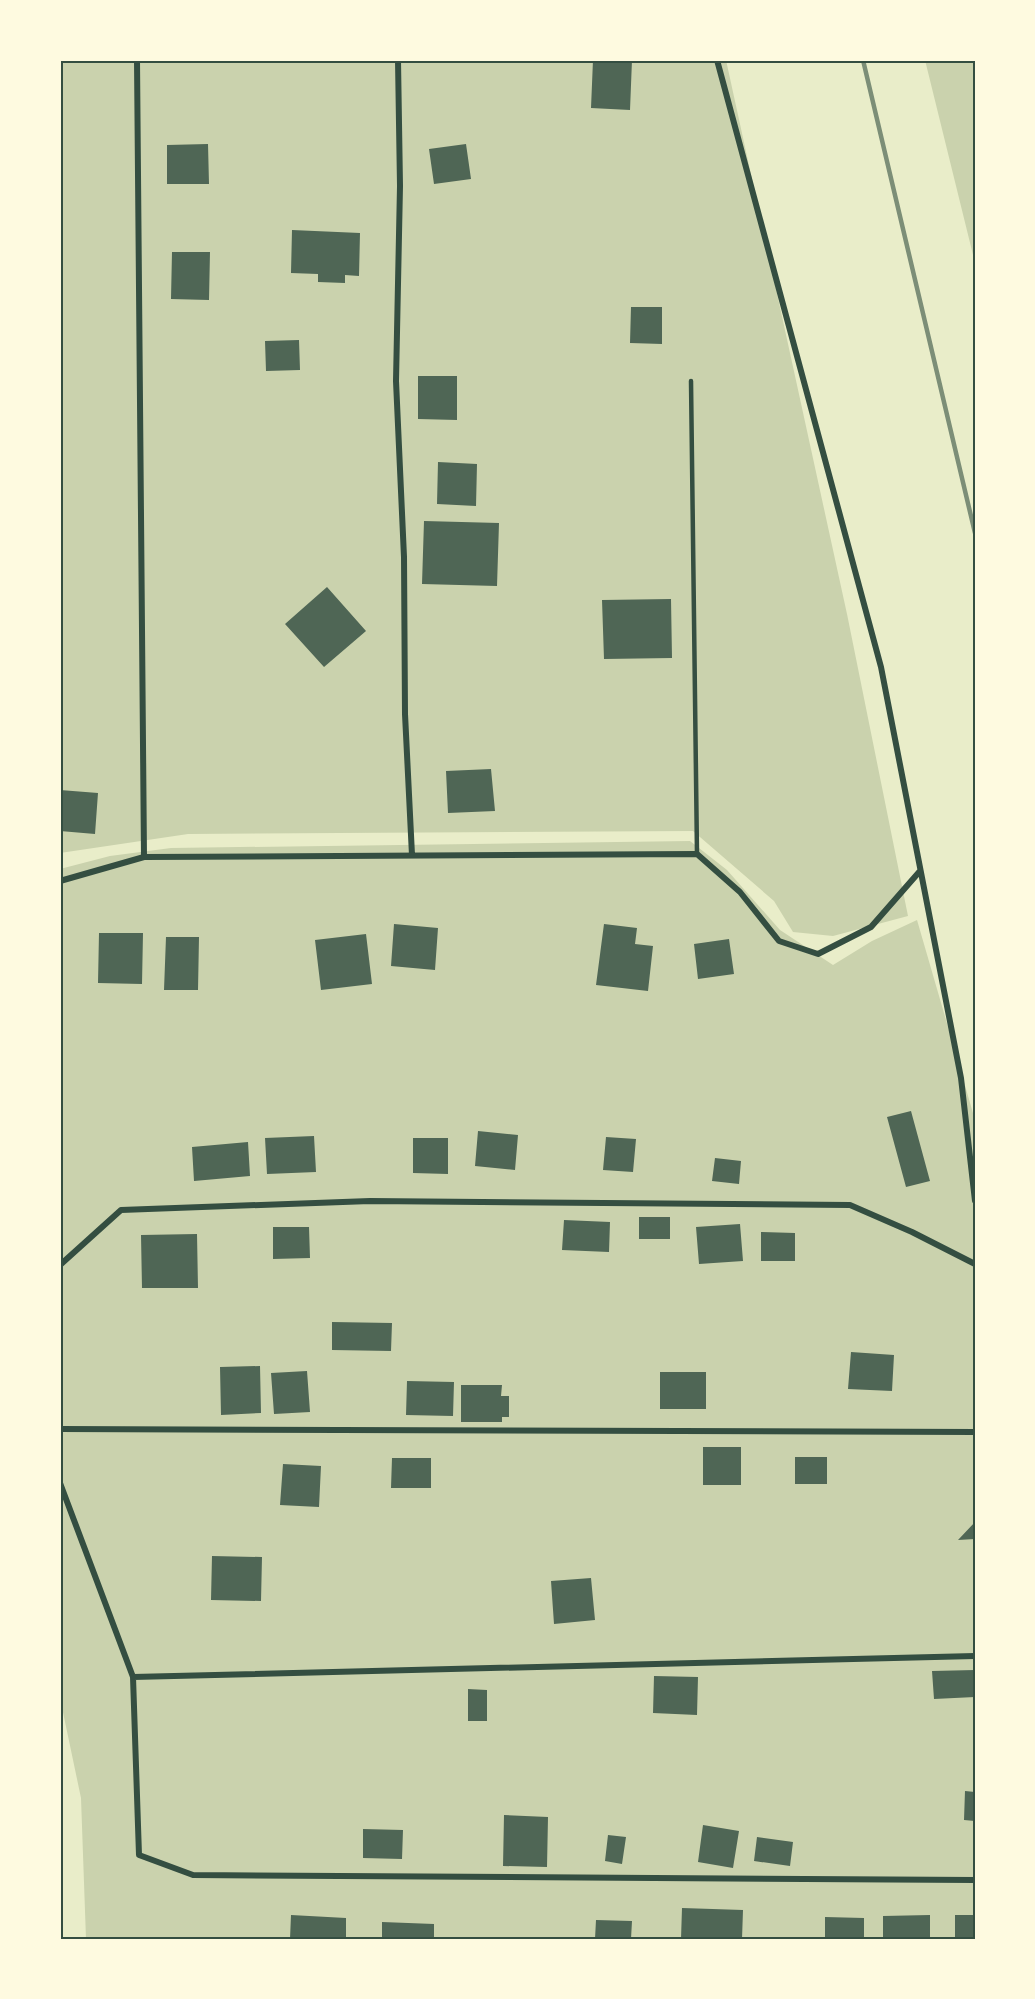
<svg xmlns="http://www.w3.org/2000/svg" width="1035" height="1999" viewBox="0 0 1035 1999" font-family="'Exo 2',sans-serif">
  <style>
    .green { fill: #cad2ad }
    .building { fill: #4f6655 }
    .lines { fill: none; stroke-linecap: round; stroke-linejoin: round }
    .service { stroke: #344e41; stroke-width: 4.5 }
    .minor { stroke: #344e41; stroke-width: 6 }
    .rail { stroke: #7c8e77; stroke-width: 4.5 }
    .neatline { fill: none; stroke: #344e41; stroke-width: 2 }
  </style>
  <rect width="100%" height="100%" fill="#e9edc9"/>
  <path class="green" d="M 60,60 L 726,60 L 847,614 L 908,916 L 833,936 L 793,932 L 774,901 L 693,831 L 188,834 L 60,853 Z
    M 925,60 L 975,60 L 975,263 Z
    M 690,841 L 727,870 L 780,930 L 833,965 L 872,941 L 917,920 L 975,1120 L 975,1939 L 86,1939 L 81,1798 L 60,1698 L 60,869 L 110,856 L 171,848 Z"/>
  <path class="building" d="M 282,60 L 324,60 L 324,63 L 283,63 Z
    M 593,60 L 632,60 L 630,110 L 591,108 Z
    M 208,144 L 209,184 L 167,184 L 167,145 Z
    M 466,144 L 471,179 L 434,184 L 429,149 Z
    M 292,230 L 360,233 L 359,276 L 345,275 L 345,283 L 318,282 L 318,274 L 291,273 Z
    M 172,252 L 210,252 L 209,300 L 171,299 Z
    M 631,307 L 662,307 L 662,344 L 630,343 Z
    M 299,340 L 300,370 L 266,371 L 265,341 Z
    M 418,376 L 457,376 L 457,420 L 418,419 Z
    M 438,462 L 477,464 L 476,506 L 437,504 Z
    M 424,521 L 499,523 L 497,586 L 422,584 Z
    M 327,587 L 366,631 L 324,667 L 285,624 Z
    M 671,599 L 672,658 L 604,659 L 602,600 Z
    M 491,769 L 495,811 L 448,813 L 446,771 Z
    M 60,790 L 98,793 L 95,834 L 60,831 Z
    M 394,924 L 438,928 L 435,970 L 391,966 Z
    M 604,924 L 637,928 L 635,944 L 653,946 L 648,991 L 596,985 Z
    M 99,933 L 143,933 L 142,984 L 98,983 Z
    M 366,934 L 372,984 L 321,990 L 315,940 Z
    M 166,937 L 199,937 L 198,990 L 164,990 Z
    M 729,939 L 734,974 L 698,979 L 694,944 Z
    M 911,1111 L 930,1181 L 906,1187 L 887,1117 Z
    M 478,1131 L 518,1135 L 515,1170 L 475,1166 Z
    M 314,1136 L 316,1172 L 267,1174 L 265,1138 Z
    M 606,1137 L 636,1139 L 633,1172 L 603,1170 Z
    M 413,1138 L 448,1138 L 448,1174 L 413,1173 Z
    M 248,1142 L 250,1176 L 194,1181 L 192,1147 Z
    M 715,1158 L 741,1161 L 739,1184 L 712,1181 Z
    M 639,1217 L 670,1217 L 670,1239 L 639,1239 Z
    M 564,1220 L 610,1222 L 609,1252 L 562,1250 Z
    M 740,1224 L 743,1261 L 699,1264 L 696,1227 Z
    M 273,1227 L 309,1227 L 310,1258 L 273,1259 Z
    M 761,1232 L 795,1233 L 795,1261 L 761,1261 Z
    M 197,1234 L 198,1288 L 142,1288 L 141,1235 Z
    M 332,1322 L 392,1323 L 391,1351 L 332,1350 Z
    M 851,1352 L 894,1355 L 892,1391 L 848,1389 Z
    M 260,1366 L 261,1413 L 221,1415 L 220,1367 Z
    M 307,1371 L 310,1412 L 274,1414 L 271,1373 Z
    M 660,1372 L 706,1372 L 706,1409 L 660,1409 Z
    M 407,1381 L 454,1382 L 453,1416 L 406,1415 Z
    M 461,1385 L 502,1385 L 501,1396 L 509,1396 L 509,1417 L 502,1417 L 502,1422 L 461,1422 Z
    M 703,1447 L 741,1447 L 741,1485 L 703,1485 Z
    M 795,1457 L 827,1457 L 827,1484 L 795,1484 Z
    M 392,1458 L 431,1458 L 431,1488 L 391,1488 Z
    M 283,1464 L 321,1466 L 319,1507 L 280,1505 Z
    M 975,1522 L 975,1539 L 958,1540 Z
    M 212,1556 L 262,1557 L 261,1601 L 211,1600 Z
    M 591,1578 L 595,1620 L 554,1624 L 551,1581 Z
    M 975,1670 L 975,1697 L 934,1699 L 932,1671 Z
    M 654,1676 L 698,1677 L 697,1715 L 653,1713 Z
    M 468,1689 L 487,1690 L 487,1721 L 468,1721 Z
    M 965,1791 L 975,1792 L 975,1821 L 964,1820 Z
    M 504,1815 L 548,1817 L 547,1867 L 503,1866 Z
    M 703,1825 L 739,1831 L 733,1868 L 698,1862 Z
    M 363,1829 L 403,1830 L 402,1859 L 363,1858 Z
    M 608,1835 L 626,1837 L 622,1864 L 605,1861 Z
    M 757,1837 L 793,1842 L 790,1866 L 754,1861 Z
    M 682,1908 L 743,1910 L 742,1939 L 681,1939 Z
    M 291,1915 L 346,1918 L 346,1939 L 290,1939 Z
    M 930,1915 L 930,1939 L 883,1939 L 883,1916 Z
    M 955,1915 L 975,1915 L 975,1939 L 955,1939 Z
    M 825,1917 L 864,1918 L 864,1939 L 825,1939 Z
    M 596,1920 L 632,1921 L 631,1939 L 595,1939 Z
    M 382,1922 L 434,1924 L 434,1939 L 382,1939 Z"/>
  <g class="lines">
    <path class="service" d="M 691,381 L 697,854"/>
    <path class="minor" d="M 137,60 L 144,857
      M 398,60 L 400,186 L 396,381 L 404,557 L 405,714 L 412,855
      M 717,60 L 881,667 L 961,1078 L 975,1201
      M 60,881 L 144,857 L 697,854 L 740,892 L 779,941 L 818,954 L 871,927 L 920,871
      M 60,1265 L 121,1210 L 370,1201 L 850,1205 L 912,1232 L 975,1264
      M 60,1429 L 975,1432
      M 60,1483 L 133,1677 L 139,1855 L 193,1875 L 975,1880
      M 133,1677 L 975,1656"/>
    <path class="rail" d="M 863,60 L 975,533"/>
  </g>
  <rect width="1035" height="1999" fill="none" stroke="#fefae0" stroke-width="123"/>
  <rect x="62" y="62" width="912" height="1876" class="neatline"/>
</svg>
